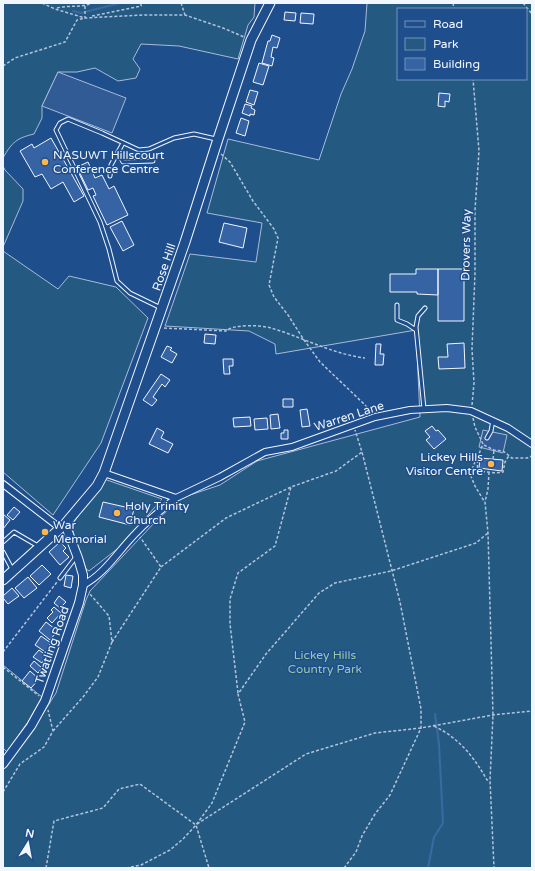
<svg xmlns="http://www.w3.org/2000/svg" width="535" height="871" viewBox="0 0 535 871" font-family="'Varela Round',sans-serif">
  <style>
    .green { fill: #245a82; stroke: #a8bbd7; fill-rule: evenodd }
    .parking { fill: #305b95; stroke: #a8bbd7 }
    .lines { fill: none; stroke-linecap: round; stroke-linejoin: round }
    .stream { stroke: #3b69a3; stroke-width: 2 }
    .building { fill: #3563a3; stroke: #f2f6ff }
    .service-casing { stroke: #f2f6ff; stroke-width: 5 }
    .minor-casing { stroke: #f2f6ff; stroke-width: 8 }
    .tertiary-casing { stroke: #f2f6ff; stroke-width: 10 }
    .secondary-casing { stroke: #f2f6ff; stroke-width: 11 }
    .path { stroke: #b3c4dc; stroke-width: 1.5; stroke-dasharray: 3 2; stroke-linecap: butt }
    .service { stroke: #1f4e8c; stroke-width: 3 }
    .minor { stroke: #1f4e8c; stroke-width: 6 }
    .tertiary { stroke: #1f4e8c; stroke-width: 8 }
    .secondary { stroke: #1f4e8c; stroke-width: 9 }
    .poi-dot { fill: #ffb74d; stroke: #1f4e8c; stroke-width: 1.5 }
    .labels { text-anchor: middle; stroke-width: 3; stroke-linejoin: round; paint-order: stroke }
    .poi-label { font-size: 12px; fill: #f2f6ff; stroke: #1f4e8c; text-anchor: start }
    .street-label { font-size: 12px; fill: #f2f6ff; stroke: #1f4e8c }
    .park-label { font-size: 12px; fill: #97c8a6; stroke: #1f4e8c }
  </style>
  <rect width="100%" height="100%" fill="#1f4e8c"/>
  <path class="green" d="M 3,3 L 255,3 L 254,17 L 248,25 L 238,59 L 179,46 L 141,44 L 133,59 L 140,69 L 136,78 L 118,81 L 95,68 L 77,72 L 58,72 L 42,106 L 42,118 L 34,134 C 17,138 12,142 3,158 Z
    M 367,3 L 532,3 L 532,868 L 3,868 L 3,770 L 33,729 L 56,693 L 86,600 L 90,591 L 157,520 L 181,498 L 220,485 L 257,461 L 420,417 L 416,330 L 276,354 L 275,344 L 249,331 L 165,326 L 190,254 L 256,262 L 262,223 L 207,213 L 228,139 L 319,160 L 341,94 L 352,69 L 365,31 ZM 398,9 L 526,9 L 526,79 L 398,79 Z
    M 3,166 L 5,170 L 23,189 L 23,201 L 3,247 Z
    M 3,251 L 58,289 L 69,276 L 116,287 L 148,318 L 101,443 L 53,515 L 3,472 Z
    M 104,479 L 162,499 L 121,546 L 89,571 L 86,569 L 73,532 L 74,522 Z
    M 3,665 L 42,697 L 28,722 L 7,752 L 3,748 Z"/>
  <path class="parking" d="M 58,72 L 126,98 L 112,133 L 42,106 Z
    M 483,430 L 507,435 L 503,453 L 479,447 Z"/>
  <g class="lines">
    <path class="stream" d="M 73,11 L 81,13 L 120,3
      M 428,868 L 434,837 L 443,823 L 439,744 L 435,714"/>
  </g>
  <path class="building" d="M 285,12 L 296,13 L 295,21 L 284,20 Z
    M 301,13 L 314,14 L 313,24 L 300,23 Z
    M 272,35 L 280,38 L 277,48 L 273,47 L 271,57 L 274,58 L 272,66 L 262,63 L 268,41 L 270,41 Z
    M 259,63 L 269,66 L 263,85 L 253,82 Z
    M 250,90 L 258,92 L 254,105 L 246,102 Z
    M 439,93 L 450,94 L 449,102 L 445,101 L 445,107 L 438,106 Z
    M 245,104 L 252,106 L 251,108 L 255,110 L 254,115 L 250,114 L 250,116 L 242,113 Z
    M 241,118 L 249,121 L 245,136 L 236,133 Z
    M 51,138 L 84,196 L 74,202 L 63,182 L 51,189 L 42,174 L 35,177 L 20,151 L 32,144 L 34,148 Z
    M 88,162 L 95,178 L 102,175 L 109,189 L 114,186 L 128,215 L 107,225 L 93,196 L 96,195 L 93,188 L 88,190 L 77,167 Z
    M 122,221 L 134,245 L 123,251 L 110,227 Z
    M 224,223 L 247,228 L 243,248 L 219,242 Z
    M 416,269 L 438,269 L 438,295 L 417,294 L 417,292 L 390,292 L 390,274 L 416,274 Z
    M 438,269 L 464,269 L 464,321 L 438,321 Z
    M 205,334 L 216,335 L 215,344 L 204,343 Z
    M 464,343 L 465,368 L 439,369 L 438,357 L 448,357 L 447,344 Z
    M 376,344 L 381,344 L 380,354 L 384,354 L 383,365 L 375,365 Z
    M 167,346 L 172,348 L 170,350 L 177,354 L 172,363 L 161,357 Z
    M 223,359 L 233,359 L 233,366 L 229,366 L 230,374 L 224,374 Z
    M 161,374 L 170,380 L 165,387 L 162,384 L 153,397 L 157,400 L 152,406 L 143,400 Z
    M 283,399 L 293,399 L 293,407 L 283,407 Z
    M 307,409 L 310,426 L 302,427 L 300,410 Z
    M 278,414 L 280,428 L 271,429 L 270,415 Z
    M 250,417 L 251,426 L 234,427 L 233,418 Z
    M 267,418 L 268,429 L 255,430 L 254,419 Z
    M 432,426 L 436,431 L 438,430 L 446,439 L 434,449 L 426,440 L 430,437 L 425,431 Z
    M 157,428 L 164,432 L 161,438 L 173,444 L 168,453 L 149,444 Z
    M 284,430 L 288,430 L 288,439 L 281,439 L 281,433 L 284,433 Z
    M 480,458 L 503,460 L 502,471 L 479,468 Z
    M 103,502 L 134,509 L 130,525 L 99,517 Z
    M 14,507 L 20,512 L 13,520 L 7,515 Z
    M 3,514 L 10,520 L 3,529 Z
    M 60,542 L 66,548 L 63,551 L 69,557 L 60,565 L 49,552 Z
    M 42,565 L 51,574 L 39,585 L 30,576 Z
    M 66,575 L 73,576 L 71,588 L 64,586 Z
    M 28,577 L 37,588 L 24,598 L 15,588 Z
    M 12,588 L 19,596 L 8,604 L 3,598 L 3,596 Z
    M 59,596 L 66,602 L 60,608 L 54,603 Z
    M 54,607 L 61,613 L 52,623 L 47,618 L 53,612 L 51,610 Z
    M 46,622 L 55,629 L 53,632 L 55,634 L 50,640 L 39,631 Z
    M 41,636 L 51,643 L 49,645 L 51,647 L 47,653 L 35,645 Z
    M 39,650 L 47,656 L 42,663 L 33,657 Z
    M 34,661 L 42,668 L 38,673 L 30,666 Z
    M 30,671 L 39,679 L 31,688 L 22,681 Z"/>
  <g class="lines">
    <g class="service-casing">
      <path id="service" d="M 118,152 L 123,162 L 153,161
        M 110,176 L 111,165 L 123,143
        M 397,305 L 397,320 L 407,324 L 416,330
        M 161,308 L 130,293 L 117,281 L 109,249 L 100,222 L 56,130 L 60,123 L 68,119 L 102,133 L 139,150 L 149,149 L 174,138 L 194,134 L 216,139
        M 424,409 L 416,327 L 418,316 L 425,308
        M 487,438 L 491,431 L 493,420
        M 3,542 L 14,532 L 38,546
        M 3,552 L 12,569
        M 60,578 L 76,557"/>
    </g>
    <g class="minor-casing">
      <path id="minor" d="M 104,473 L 176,498 L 220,477 L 265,452 L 292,447 L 375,417 L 410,410 L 447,408 L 471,411 L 508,428 L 532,444
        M 3,484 L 60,528
        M 83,585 C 104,575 119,550 136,533 C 148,520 162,509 176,498"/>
    </g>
    <g class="tertiary-casing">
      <path id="tertiary" d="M 3,764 L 31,726 L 45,701 L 79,603 L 83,585 L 83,575 L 78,558 L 65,524"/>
    </g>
    <g class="secondary-casing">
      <path id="secondary" d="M 3,580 L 65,524 L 97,486 L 104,473 L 185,242 L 218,139 L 251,40 L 270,3"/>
    </g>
    <path class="path" d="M 42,3 L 55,9 L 85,18 L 144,15 L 185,15 L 223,28 L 244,37
      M 181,3 L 185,15
      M 453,3 L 454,9
      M 523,3 L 532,14
      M 85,6 L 85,18
      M 57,8 C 69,5 81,8 92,3
      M 92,16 L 141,6 L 141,3
      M 3,66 L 15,58 L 65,42 L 77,20 L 85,18
      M 221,154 L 230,162 L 253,201 L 274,229 L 278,238 L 269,285 L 274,297 L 288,315 L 304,340 L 320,362 L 364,404 L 371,412
      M 164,328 L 226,331 C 233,324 261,325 271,328 C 302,337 332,354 365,358
      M 472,405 L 474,383 L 472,349 L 475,273 L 475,210 L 479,151 L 473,79
      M 473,418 L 475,427 L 483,444 C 479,453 476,461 478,471 L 496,473 L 503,472 L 505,462 L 508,457 L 512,458
      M 484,445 L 494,450 L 503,451 L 512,458 L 527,458 L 532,456
      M 477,457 L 470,474 L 475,486 L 484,501
      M 493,459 L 494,450
      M 489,472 L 488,489 L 485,502 L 488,533 L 493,715 L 490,780 L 494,868
      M 161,567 L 226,518 L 291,487
      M 112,642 L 161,567 L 140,537
      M 3,652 L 57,582
      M 3,667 L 39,696
      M 238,693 L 230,624 L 230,599 L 238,573 L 275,546 L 291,487 L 336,471 L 362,452
      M 434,726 C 459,738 474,757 487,780 L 490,780
      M 53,731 L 83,697 L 98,677 L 112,642 L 109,616 L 89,593
      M 3,792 L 20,764 L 44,747 L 53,731 L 48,710
      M 197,824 L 306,754 L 375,733 L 421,728 L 493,715 L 532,711
      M 46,868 L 54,821 L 103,808 L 119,789 L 140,784 L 196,825 L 209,868
      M 126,868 L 141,865 L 170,850 L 183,839 L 196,825 L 212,803 L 245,722 L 238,694 L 266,654 L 319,593 L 335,583 L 391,571 L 476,543 L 488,533
      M 344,868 L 356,852 L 362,836 L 375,814 L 390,795 L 421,728 L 421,709 L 400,602 L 362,452 L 355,430"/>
    <use href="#service" class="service"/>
    <use href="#minor" class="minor"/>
    <use href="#tertiary" class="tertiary"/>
    <use href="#secondary" class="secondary"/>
  </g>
  <g class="poi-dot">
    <circle cx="45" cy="162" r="4"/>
    <circle cx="491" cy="464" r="4"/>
    <circle cx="117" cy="513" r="4"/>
    <circle cx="45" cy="532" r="4"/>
  </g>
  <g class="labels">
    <g class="poi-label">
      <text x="53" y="159">NASUWT Hillscourt<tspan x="53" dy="14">Conference Centre</tspan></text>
      <text x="483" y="461" text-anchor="end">Lickey Hills<tspan x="483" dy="14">Visitor Centre</tspan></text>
      <text x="125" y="510">Holy Trinity<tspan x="125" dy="14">Church</tspan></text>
      <text x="53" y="529">War<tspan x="53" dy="14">Memorial</tspan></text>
    </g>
    <g class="street-label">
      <text transform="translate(466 245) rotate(-89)" y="4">Drovers Way</text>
      <text transform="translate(164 267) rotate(-71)" y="4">Rose Hill</text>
      <text transform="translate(349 416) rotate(-18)" y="4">Warren Lane</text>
      <text transform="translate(52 645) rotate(-71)" y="4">Twatling Road</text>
    </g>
    <g class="park-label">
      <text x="325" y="659">Lickey Hills<tspan x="325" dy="14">Country Park</tspan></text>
    </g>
  </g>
  <rect width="535" height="871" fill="none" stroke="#f2f6ff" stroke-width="8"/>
  <rect x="397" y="8" width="130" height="72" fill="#1f4e8c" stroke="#7391ba"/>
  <rect x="405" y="21" width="20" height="6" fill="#1f4e8c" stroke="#7391ba"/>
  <text x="433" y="28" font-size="12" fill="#f2f6ff">Road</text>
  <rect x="405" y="38" width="20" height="12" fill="#245a82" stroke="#7391ba"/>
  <text x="433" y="48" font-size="12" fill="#f2f6ff">Park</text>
  <rect x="405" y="58" width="20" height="12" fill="#3563a3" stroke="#7391ba"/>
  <text x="433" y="68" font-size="12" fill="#f2f6ff">Building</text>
  <g transform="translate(28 843) rotate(11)" stroke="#1f4e8c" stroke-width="3" paint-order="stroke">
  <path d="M0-3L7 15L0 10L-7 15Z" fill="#f2f6ff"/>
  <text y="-6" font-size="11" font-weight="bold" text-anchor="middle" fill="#f2f6ff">N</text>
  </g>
</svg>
